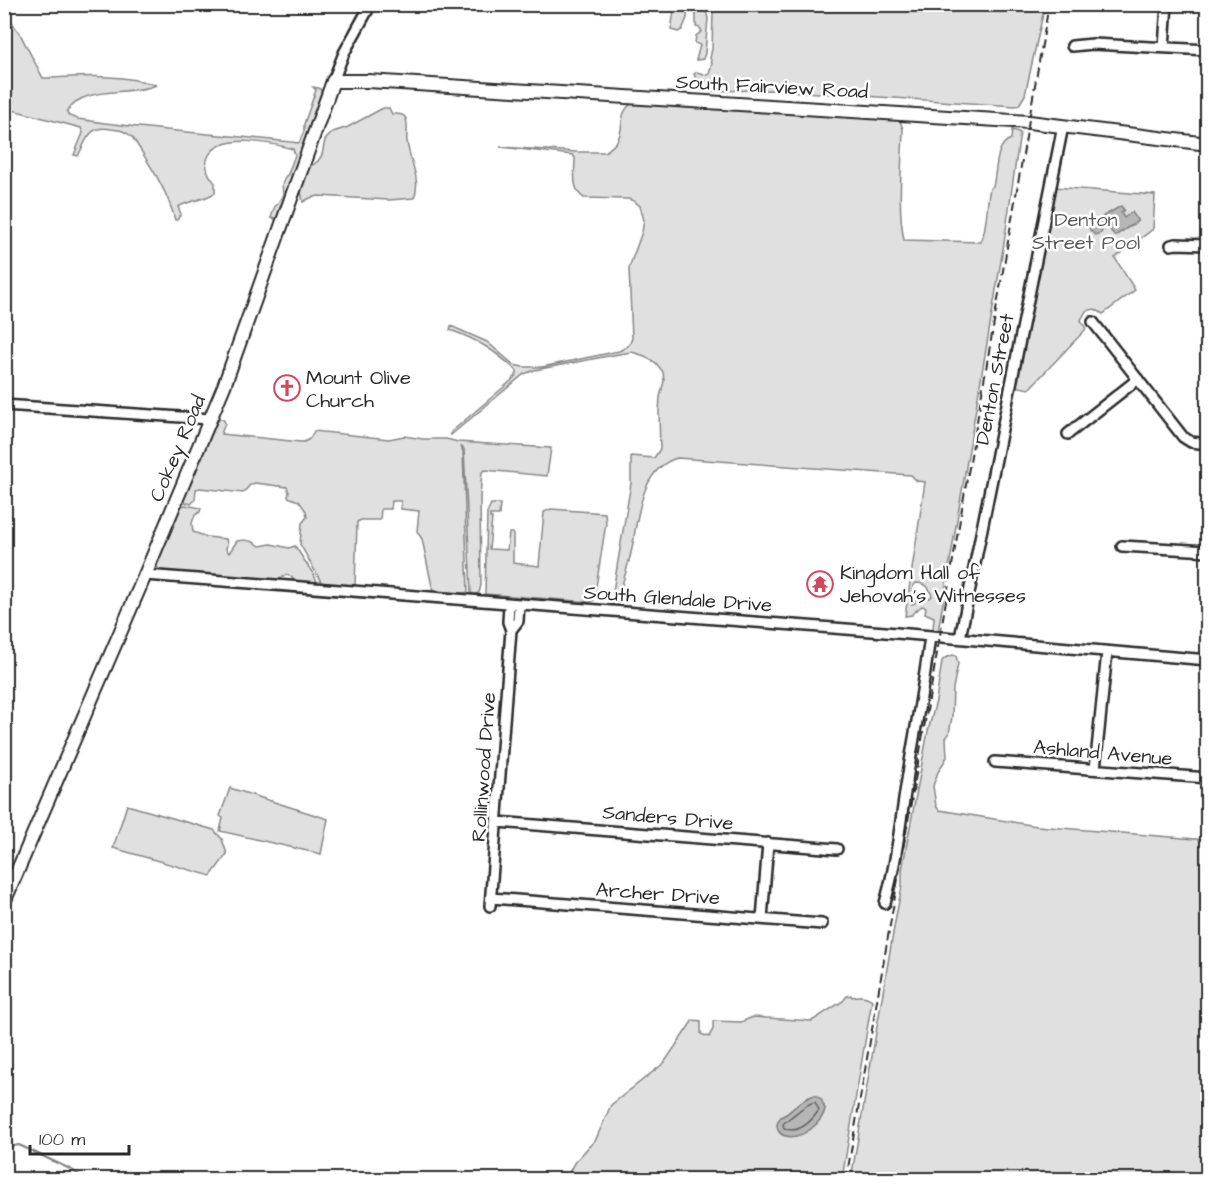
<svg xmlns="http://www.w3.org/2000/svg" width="1212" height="1184" viewBox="0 0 1212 1184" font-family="'Architects Daughter',sans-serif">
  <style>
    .green { fill: #e0e0e0; stroke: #868686; stroke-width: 1.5; fill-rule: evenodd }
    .water { fill: #b6b6b6; stroke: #7e7e7e; stroke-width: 1.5 }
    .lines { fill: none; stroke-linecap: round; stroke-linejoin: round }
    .shore { stroke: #636363; stroke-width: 1.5 }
    .stream { stroke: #7e7e7e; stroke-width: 2 }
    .minor-casing { stroke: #2b2b2b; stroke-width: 14 }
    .major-casing { stroke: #2b2b2b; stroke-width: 16 }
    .minor { stroke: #fff; stroke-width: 9 }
    .major { stroke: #fff; stroke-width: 12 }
    .rail { stroke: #2b2b2b; stroke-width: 2; stroke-dasharray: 9 4.5; stroke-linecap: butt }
    .labels { text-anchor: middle; stroke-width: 5; stroke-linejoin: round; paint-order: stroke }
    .street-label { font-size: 20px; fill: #2b2b2b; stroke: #fff }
    .park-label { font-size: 20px; fill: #585858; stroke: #fff }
    .poi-label { font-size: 20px; fill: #2b2b2b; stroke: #fff; text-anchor: start }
  </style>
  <rect width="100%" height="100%" fill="#fff"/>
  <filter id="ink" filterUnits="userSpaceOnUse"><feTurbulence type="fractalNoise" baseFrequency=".0167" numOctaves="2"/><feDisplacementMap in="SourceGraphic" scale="12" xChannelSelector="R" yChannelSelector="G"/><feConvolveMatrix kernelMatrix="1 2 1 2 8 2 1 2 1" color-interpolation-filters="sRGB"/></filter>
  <g filter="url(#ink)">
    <path class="green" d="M 675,5 L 675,4 L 1045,5 L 1025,95 L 1019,105 L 1015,106 L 773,90 L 709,91 L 711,86 L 709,82 L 706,81 L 704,86 L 701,86 L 701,80 L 696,79 L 694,74 L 697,72 L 707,75 L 709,74 L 712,63 L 710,58 L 712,49 L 713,12 L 708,8 L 705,8 L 708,18 L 705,53 L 703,59 L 696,60 L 700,45 L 695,43 L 696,36 L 702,31 L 700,28 L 696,27 L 696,15 L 693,5 L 688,6 L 687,18 L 682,30 L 678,32 L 671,30 Z
      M 4,11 L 20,34 L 43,78 C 81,77 120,73 156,85 C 133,96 79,85 67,112 L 69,116 L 78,119 C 151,131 225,134 299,143 L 304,131 L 304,124 L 316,90 L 313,87 L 319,88 L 321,90 L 321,93 L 278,217 L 275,219 L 271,218 L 275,206 L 277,205 L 283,194 L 282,185 L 285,177 L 288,174 L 295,155 L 293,149 C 272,143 220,132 208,157 C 204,166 209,176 215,183 L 215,193 C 203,200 188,201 178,207 L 181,214 L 177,220 L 175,220 C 167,189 149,164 133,138 C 126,131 121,130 111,129 C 89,125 87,139 78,156 L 74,155 L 83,133 L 81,128 L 5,108 Z
      M 631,104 L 894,119 L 900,121 L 903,129 C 902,166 897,205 904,240 L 981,242 C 988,224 986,206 990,188 L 993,186 C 997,171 995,144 1011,139 L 1012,130 L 1016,131 L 1020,133 L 1004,243 L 938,632 L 933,630 L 934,617 L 925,613 L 926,607 L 922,606 L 913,613 L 912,615 L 905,616 L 925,482 L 917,481 L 911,475 L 677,458 C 639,469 638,521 631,553 C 627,570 621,587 617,603 L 611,603 L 631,483 L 631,456 L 654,458 L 660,449 L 659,412 L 660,397 L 664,381 L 663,372 L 656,363 L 645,356 L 632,352 L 619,354 L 535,370 L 524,374 L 451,435 L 451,432 L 511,381 L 517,374 L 517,371 C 495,351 479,340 450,330 L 451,326 L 487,342 L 514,365 L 523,367 L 542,367 L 619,351 C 627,347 630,346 632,338 L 629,268 L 642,232 L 644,220 L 640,206 L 634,201 L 628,199 L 584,198 C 571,190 575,171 575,158 L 573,155 L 500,147 L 577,152 L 605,152 C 610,148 617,144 619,137 C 624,124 619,113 631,104 ZM 916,583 C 926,583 929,587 932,596 L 930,598 L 915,597 L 915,603 L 912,604 L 911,602 C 911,595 911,587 916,583 Z
      M 383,108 L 389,108 L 392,114 C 396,114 402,113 405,117 C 409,123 406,134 407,141 C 409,160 422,180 414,198 L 389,200 L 319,196 L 310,198 L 303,202 L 301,191 L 310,164 L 313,165 L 318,161 L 322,155 L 325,140 L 333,132 L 348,127 Z
      M 1054,187 L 1155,195 L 1153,229 L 1115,258 L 1135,290 L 1103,314 L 1095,309 L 1086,311 L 1081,320 L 1086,329 L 1029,389 L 1015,386 Z
      M 220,419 L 223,419 L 225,423 L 221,434 L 301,442 C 308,442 311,438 314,431 L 389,439 L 404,436 L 423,439 L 446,439 L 458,442 L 551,448 L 547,476 L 485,470 L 482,472 L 480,497 L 481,585 L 479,593 L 475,594 L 471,593 L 464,449 L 461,446 L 463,452 L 468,592 L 464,593 L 433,591 L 422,539 L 417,531 L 419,511 L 401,509 L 401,501 L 392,501 L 391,509 L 381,509 L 380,520 L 361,520 L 357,522 L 355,588 L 323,585 L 300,544 L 302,523 L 307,517 L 306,511 L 299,501 L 288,497 L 289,492 L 287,487 L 255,483 L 250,485 L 243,493 L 200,488 L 196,489 L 195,500 L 191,504 L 184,502 L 183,499 L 217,422 Z
      M 491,504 L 500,504 L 499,515 L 490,515 L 490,518 L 492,518 L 489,549 L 507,550 L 509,533 L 513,533 L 513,563 L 539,566 L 544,512 L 551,509 L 605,513 L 606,523 L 594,600 L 590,602 L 485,594 L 487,513 Z
      M 185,505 L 201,508 L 200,512 L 195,515 L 192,523 L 193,532 L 207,537 L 226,539 L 227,544 L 226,549 L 229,553 L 237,541 C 246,539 253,540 260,546 L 271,544 L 289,548 L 295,546 L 314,575 L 318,584 L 296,584 C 294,578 292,576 286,575 L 275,582 L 160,571 L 156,565 L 156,561 L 180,508 L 181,506 Z
      M 953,655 L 956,656 L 958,664 L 953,688 L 952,717 L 949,734 L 946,738 L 947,757 L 938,772 L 933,786 L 936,806 L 939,810 L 1037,826 L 1207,840 L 1207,1179 L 851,1179 L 896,916 L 902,886 L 902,870 L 928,731 L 936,701 L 942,661 L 945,658 Z
      M 230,788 L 328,819 L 321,854 L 220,831 L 223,818 L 220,816 Z
      M 127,805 L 214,830 L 222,839 L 227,854 L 211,876 L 113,848 Z
      M 851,995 L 852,997 C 860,995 866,995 872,1000 L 842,1179 L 565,1180 L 574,1163 L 596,1139 L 611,1105 L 664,1063 L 693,1020 L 701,1021 L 701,1034 L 709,1037 L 713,1029 L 713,1021 L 741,1022 L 753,1017 L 812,1021 L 843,1001 L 847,996 ZM 815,1095 C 820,1100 825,1104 825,1111 C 821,1118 816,1125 809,1130 C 797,1138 774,1142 778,1121 L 805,1099 Z"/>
    <path class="water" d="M 1121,206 L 1124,210 L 1121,213 L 1124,218 L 1132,212 L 1138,221 L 1115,236 L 1107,226 L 1104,226 L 1101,233 L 1095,235 L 1090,230 L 1089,227 L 1090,224 Z
      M 815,1095 L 821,1099 L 825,1109 C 822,1123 802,1140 786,1136 C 778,1134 774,1125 780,1118 C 781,1117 786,1114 788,1113 C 796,1106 804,1098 815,1095 Z"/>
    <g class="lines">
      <path class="shore" d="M 815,1102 L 819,1110 C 812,1121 798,1135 784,1128 L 783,1124 L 786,1121 C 795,1115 804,1104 815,1102 Z"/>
      <path class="stream" d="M 4,1148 L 19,1145 L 72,1170 L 87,1180"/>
      <g class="minor-casing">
        <path id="minor" d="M 1072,46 L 1093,44 L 1208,50
          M 1164,47 L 1167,4
          M 333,81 L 344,53 L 371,4
          M 1171,245 L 1176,244 L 1208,245
          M 1093,322 L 1183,437 L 1191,442 L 1208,444
          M 4,405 L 210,419
          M 1068,434 L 1138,379
          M 1122,546 L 1208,551
          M 145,575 L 885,632 L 1208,660
          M 511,630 L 518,621 L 519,604
          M 960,638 L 1063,126
          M 995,762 L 1208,778
          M 1095,769 L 1107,652
          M 497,822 L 837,849
          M 491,898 L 822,924
          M 885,903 C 896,865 900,825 906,786 C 914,736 924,686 930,636
          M 490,906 L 511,630 L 508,622 L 509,604
          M 762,919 L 768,843"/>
      </g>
      <g class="major-casing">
        <path id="major" d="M 4,902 L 145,575 L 224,386 L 333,81 L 368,81 L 1029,122 L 1208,144"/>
      </g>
      <use href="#minor" class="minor"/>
      <use href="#major" class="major"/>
      <path class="rail" d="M 846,1180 L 1049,4"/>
    </g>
  </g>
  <defs>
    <g id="church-ring" transform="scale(1.35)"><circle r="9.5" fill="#fff" stroke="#d1495b" stroke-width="1.5"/><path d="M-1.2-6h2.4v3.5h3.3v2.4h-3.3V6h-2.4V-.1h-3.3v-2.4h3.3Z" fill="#d1495b"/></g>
    <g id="temple-ring" transform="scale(1.35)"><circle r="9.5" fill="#fff" stroke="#d1495b" stroke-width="1.5"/><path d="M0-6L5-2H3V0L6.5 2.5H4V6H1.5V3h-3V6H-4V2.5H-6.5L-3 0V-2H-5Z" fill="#d1495b"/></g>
  </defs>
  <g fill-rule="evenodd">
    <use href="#church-ring" x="287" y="388"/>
    <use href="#temple-ring" x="820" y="584"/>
  </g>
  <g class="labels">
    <g class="street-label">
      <text transform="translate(772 86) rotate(3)" y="7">South Fairview Road</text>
      <text transform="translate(994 379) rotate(-79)" y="7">Denton Street</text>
      <text transform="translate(177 448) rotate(-67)" y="7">Cokey Road</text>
      <text transform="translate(678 598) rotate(4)" y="7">South Glendale Drive</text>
      <text transform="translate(1103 752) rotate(5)" y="7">Ashland Avenue</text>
      <text transform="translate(483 767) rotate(-86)" y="7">Rollinwood Drive</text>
      <text transform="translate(668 817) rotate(5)" y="7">Sanders Drive</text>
      <text transform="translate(658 893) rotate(4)" y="7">Archer Drive</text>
    </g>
    <g class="park-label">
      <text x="1086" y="226">Denton<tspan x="1086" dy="23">Street Pool</tspan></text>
    </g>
    <g class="poi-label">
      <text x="306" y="384">Mount Olive<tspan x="306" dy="23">Church</tspan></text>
      <text x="840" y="579">Kingdom Hall of<tspan x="840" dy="23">Jehovah’s Witnesses</tspan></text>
    </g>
  </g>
  <rect width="1212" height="1184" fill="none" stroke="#fff" stroke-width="24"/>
  <rect x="12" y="12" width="1188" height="1160" fill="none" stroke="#2b2b2b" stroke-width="2" filter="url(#ink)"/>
  <path d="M30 1145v9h99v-9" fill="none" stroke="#2b2b2b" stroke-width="3"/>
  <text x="39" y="1145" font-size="18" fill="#2b2b2b" stroke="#ffffff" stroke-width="4.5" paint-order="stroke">100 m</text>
</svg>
